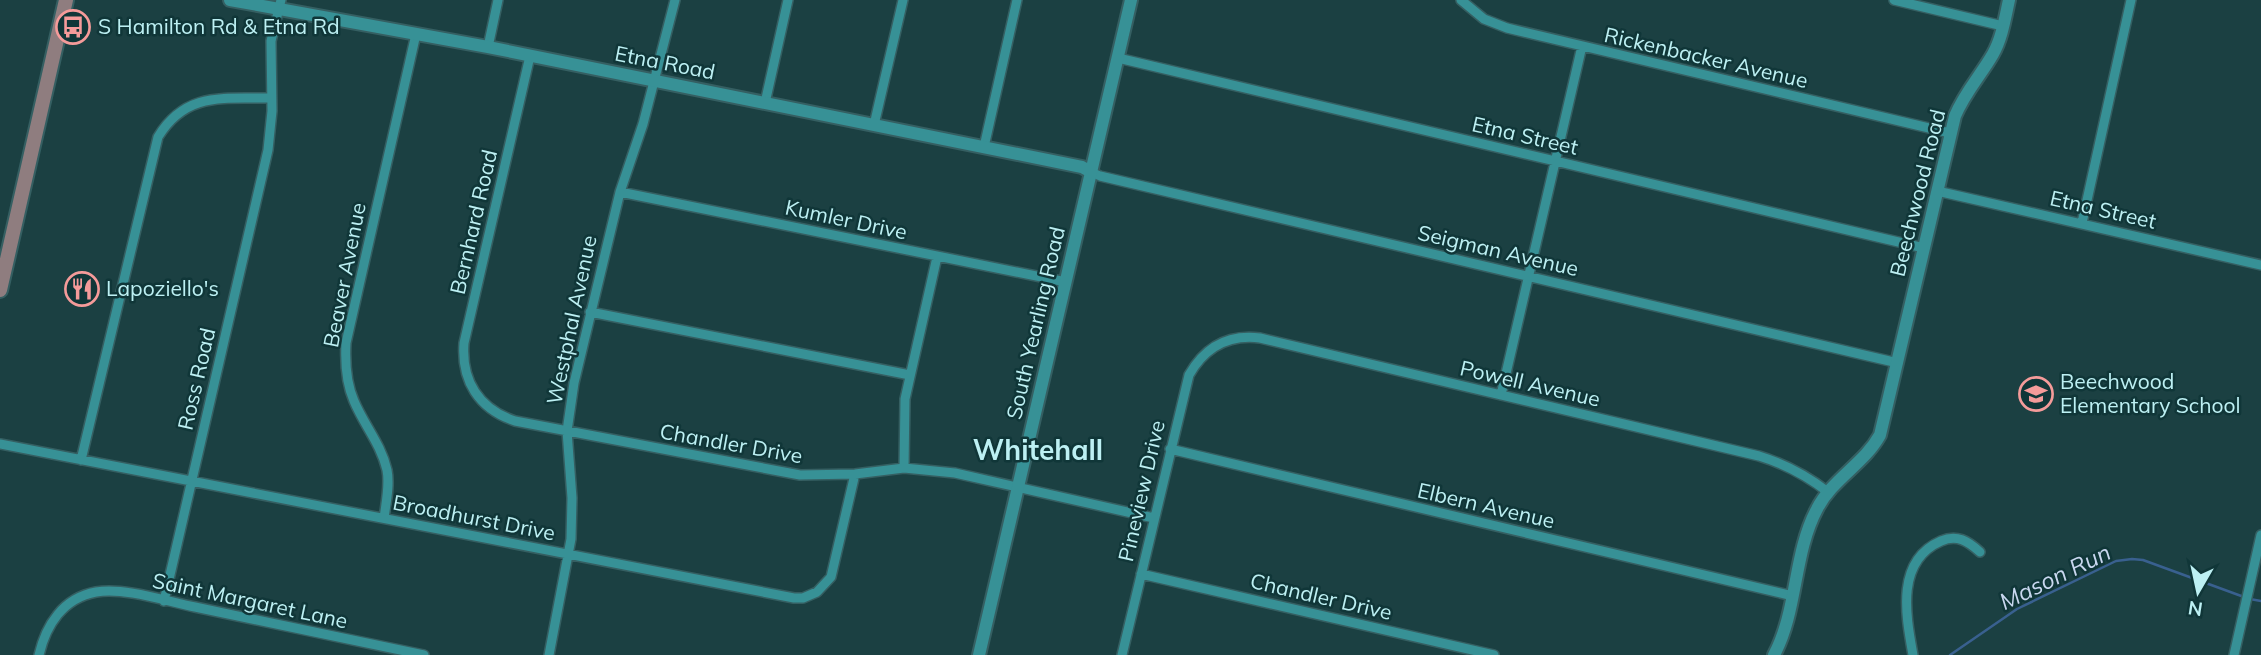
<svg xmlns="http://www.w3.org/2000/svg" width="2261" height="655" viewBox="0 0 2261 655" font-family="Mulish,sans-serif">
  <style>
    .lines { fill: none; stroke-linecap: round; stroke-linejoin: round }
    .stream { stroke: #39608f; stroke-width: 2.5 }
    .street-casing { stroke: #355f62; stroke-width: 12 }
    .secondary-casing { stroke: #355f62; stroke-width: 16 }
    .primary-casing { stroke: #355f62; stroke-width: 18 }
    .street { stroke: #379196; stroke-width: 9 }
    .secondary { stroke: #379196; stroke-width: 12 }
    .primary { stroke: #8f7d7f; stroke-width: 14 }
    .labels { text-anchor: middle; stroke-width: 5; stroke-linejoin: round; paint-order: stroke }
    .poi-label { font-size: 21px; fill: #bdf0f3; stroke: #103638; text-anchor: start }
    .street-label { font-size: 21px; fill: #bdf0f3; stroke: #103638 }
    .water-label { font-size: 23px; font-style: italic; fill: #c9d7ef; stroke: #103638 }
    .district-label { font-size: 28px; font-weight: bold; fill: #bdf0f3; stroke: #103638 }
  </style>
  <rect width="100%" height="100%" fill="#1b4042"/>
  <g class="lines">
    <path class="stream" d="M 2250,599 L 2261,601
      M 1950,655 L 2017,609 L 2116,561 L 2132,559 L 2143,560 L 2244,597"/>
    <g class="street-casing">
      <path id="street" d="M 1461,0 L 1484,19 L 1507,28 L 1950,133
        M 1894,0 L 2003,26
        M 488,47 L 498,0
        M 530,56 L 464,343 C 461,381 479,409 515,421 L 800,475 L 855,474 L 904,468 L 955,473 L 1154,518
        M 1118,58 L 1924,248
        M 765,103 L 788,0
        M 874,125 L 903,0
        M 984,147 L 1017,0
        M 1091,172 L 1100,176 L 1898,363
        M 1937,191 L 2261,265
        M 620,192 L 1066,282
        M 2082,223 L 2131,0
        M 590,312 L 910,375
        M 1501,395 L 1582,46
        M 0,444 L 794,598 L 803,598 L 817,592 L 831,577 L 855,474
        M 1170,449 L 1793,596
        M 81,460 L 158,137 C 186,91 224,99 271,98
        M 904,468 L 905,399 L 937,257
        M 384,518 C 386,503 390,485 387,470 C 381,444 364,425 354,401 C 346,383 345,362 346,343 L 416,34
        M 1141,574 L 1494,655
        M 164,601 L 268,150 L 272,111 L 271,41 L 281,0
        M 39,655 C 46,625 63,598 96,592 C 124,587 166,601 195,607 C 271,623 348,639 424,655
        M 549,655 L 571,539 L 572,498 L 567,431 L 574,383 L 620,192 L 643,124 L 675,0
        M 1122,655 L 1189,375 C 1205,347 1228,334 1260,338 L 1759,456 C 1785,464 1806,475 1828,492
        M 1913,655 C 1906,616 1895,561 1941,541 C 1957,534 1968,541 1980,552
        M 2234,655 L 2261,535"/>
    </g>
    <g class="secondary-casing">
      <path id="secondary" d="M 230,0 L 488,47 L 1082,167 L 1091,172
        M 979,655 L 1131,0
        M 1774,655 C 1798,610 1793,554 1817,509 C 1832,479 1864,464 1880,435 L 1955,116 C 1965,92 1981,75 1993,54 C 2002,38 2005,18 2009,0"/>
    </g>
    <g class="primary-casing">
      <path id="primary" d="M 0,290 L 66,0"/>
    </g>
    <use href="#street" class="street"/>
    <use href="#secondary" class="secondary"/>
    <use href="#primary" class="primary"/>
  </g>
  <defs>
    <g id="bus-ring" transform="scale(1.75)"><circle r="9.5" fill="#103638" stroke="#f59b9a" stroke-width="1.5"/><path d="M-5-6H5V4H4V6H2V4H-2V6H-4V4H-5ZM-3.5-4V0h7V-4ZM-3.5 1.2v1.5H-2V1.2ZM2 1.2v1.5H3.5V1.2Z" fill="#f59b9a"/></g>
    <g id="restaurant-ring" transform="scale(1.75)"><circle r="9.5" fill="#103638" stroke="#f59b9a" stroke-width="1.5"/><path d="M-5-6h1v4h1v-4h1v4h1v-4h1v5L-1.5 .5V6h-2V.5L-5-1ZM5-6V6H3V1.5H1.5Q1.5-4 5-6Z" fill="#f59b9a"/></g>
    <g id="school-ring" transform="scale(1.75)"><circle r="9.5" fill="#103638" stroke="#f59b9a" stroke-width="1.5"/><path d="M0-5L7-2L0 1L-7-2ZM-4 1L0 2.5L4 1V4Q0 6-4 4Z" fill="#f59b9a"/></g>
  </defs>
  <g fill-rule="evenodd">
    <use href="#bus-ring" x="73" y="27"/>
    <use href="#restaurant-ring" x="82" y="289"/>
    <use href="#school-ring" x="2036" y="394"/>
  </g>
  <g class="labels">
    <g class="poi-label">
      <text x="98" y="34">S Hamilton Rd &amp; Etna Rd</text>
      <text x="106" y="296">Lapoziello's</text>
      <text x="2060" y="389">Beechwood<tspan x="2060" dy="24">Elementary School</tspan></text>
    </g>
    <g class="street-label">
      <text transform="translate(1706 58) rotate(13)" y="7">Rickenbacker Avenue</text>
      <text transform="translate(665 63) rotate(11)" y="7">Etna Road</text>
      <text transform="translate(1525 136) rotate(13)" y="7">Etna Street</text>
      <text transform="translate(1918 193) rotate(-76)" y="7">Beechwood Road</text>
      <text transform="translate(2103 210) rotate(13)" y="7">Etna Street</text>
      <text transform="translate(846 220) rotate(12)" y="7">Kumler Drive</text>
      <text transform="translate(474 222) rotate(-77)" y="7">Bernhard Road</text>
      <text transform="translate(1498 251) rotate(13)" y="7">Seigman Avenue</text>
      <text transform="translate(345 275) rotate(-79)" y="7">Beaver Avenue</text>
      <text transform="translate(572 320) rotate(-78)" y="7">Westphal Avenue</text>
      <text transform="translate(1036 323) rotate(-77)" y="7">South Yearling Road</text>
      <text transform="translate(197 379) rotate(-77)" y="7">Ross Road</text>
      <text transform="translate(1530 384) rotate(13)" y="7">Powell Avenue</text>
      <text transform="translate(731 444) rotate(10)" y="7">Chandler Drive</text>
      <text transform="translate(1142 491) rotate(-77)" y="7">Pineview Drive</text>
      <text transform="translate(1486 506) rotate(13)" y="7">Elbern Avenue</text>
      <text transform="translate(474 518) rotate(11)" y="7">Broadhurst Drive</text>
      <text transform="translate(1321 597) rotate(13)" y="7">Chandler Drive</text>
      <text transform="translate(250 601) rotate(12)" y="7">Saint Margaret Lane</text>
    </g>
    <g class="water-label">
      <text transform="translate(2055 577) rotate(-26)" y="8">Mason Run</text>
    </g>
    <g class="district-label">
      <text x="1038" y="460">Whitehall</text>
    </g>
  </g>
  <g transform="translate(2198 592) rotate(189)" stroke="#103638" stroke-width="5" paint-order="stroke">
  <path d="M0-5L12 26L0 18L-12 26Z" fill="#bdf0f3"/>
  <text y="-10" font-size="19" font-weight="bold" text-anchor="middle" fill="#bdf0f3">N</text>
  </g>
</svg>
